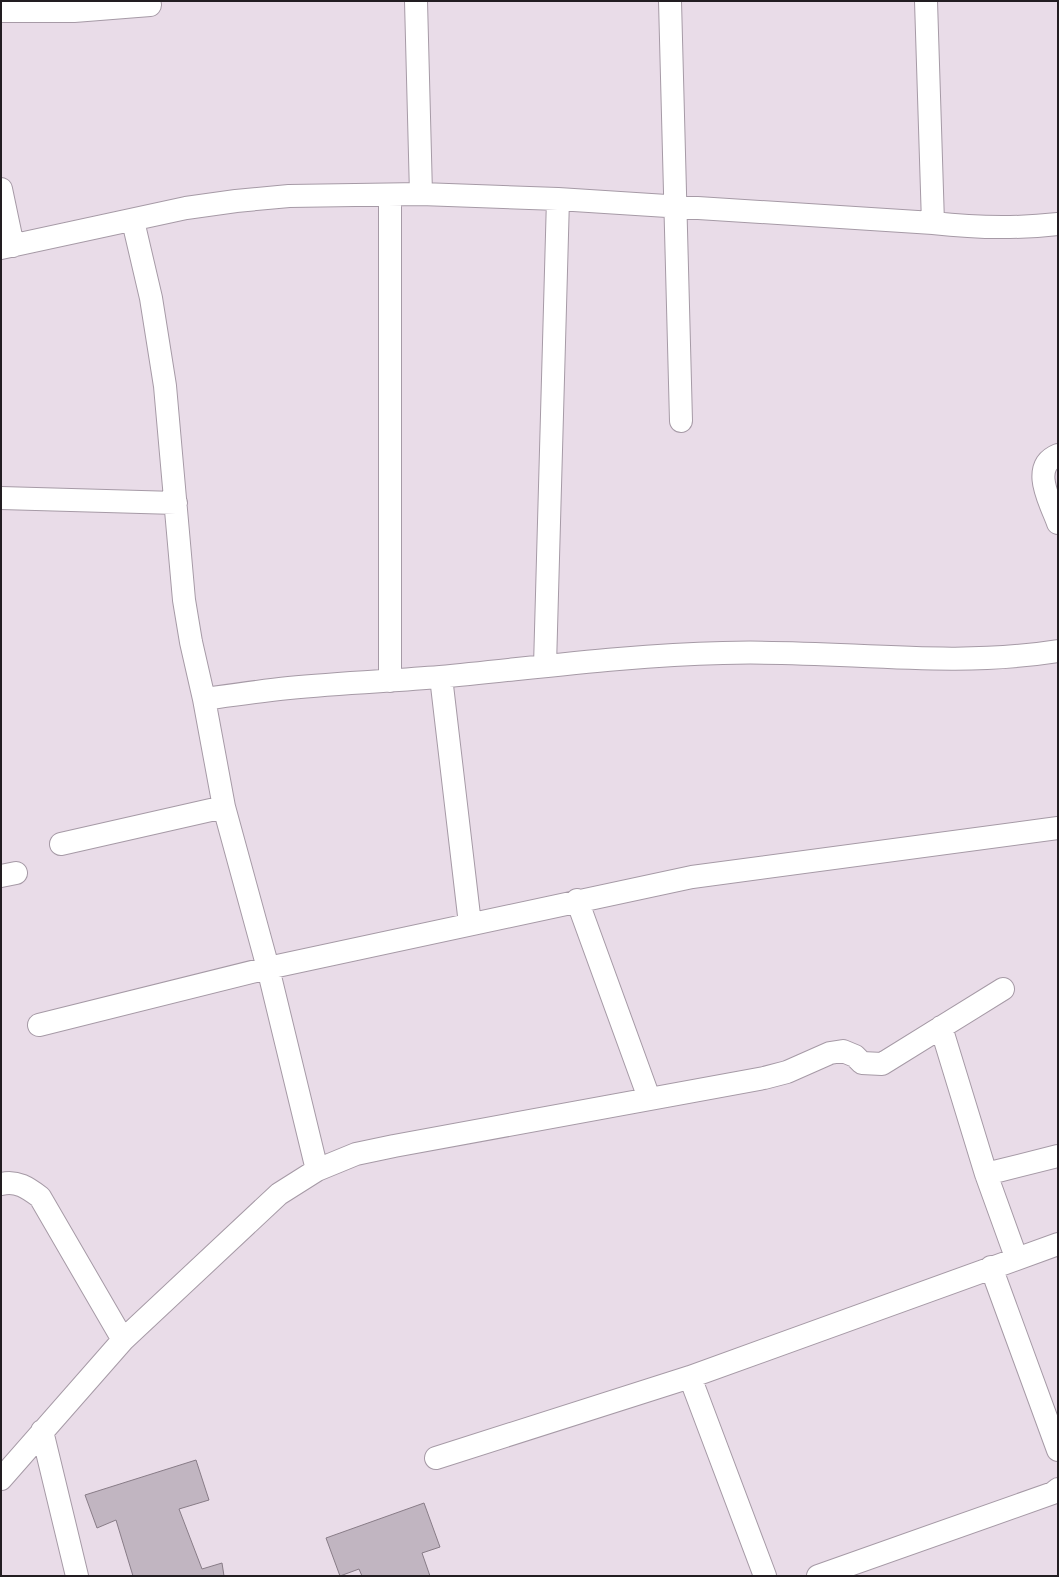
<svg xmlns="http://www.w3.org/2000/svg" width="1059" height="1577" viewBox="0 0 1059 1577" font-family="'Roboto Condensed',sans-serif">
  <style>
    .building { fill: #c1b5c1; stroke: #887c87 }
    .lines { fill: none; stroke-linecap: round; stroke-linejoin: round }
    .street-casing { stroke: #a69aa6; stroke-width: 24 }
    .street { stroke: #fff; stroke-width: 22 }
  </style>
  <rect width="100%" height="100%" fill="#e9dce8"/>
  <path class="building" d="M 196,1460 L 209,1500 L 179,1509 L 202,1569 L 222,1563 L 224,1576 L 133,1576 L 116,1520 L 97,1528 L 85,1495 Z
    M 424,1503 L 440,1547 L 422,1553 L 430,1576 L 362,1576 L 359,1569 L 340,1576 L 326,1538 Z"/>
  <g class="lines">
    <g class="street-casing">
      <path id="street" d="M 416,1 L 421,194
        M 670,1 L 681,421
        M 926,1 L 933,223
        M 1,11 L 74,11 L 150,5
        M 1,189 L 13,246
        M 390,195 L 390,681
        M 133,221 L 151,298 L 165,386 L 184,600 L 191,642 L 204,699 L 224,807 L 268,968 L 317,1170
        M 1,248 L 186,208 L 236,201 L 289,196 L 421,194 L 558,199 L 933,223 C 977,228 1014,229 1058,224
        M 1058,455 C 1029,467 1051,503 1058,523
        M 1,498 L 176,503
        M 545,666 L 558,199
        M 441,677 L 470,924
        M 204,699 C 233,695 261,691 289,688 C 339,683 390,681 440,677 C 534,668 628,655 723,653 C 836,649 945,669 1058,651
        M 61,844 L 224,807
        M 1,876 L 16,873
        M 577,900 L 649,1098
        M 39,1025 L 268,968 L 692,877 L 1058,828
        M 941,1027 L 986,1174 L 1016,1257
        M 986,1174 L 1058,1156
        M 1,1184 C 17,1180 28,1188 40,1197 L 123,1340
        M 991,1267 L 1058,1450
        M 690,1377 L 765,1576
        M 42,1431 L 77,1576
        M 436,1458 L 690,1377 L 1058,1244
        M 1,1479 L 123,1340 L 279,1194 L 317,1170 L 356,1154 L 394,1146 L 764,1078 L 787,1072 L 830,1053 L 843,1051 L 855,1056 L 862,1063 L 882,1064 L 1003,989
        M 818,1576 L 1053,1493 L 1058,1489"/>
    </g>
    <use href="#street" class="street"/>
  </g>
  <rect width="1059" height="1577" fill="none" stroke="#221d21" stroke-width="4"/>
</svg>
